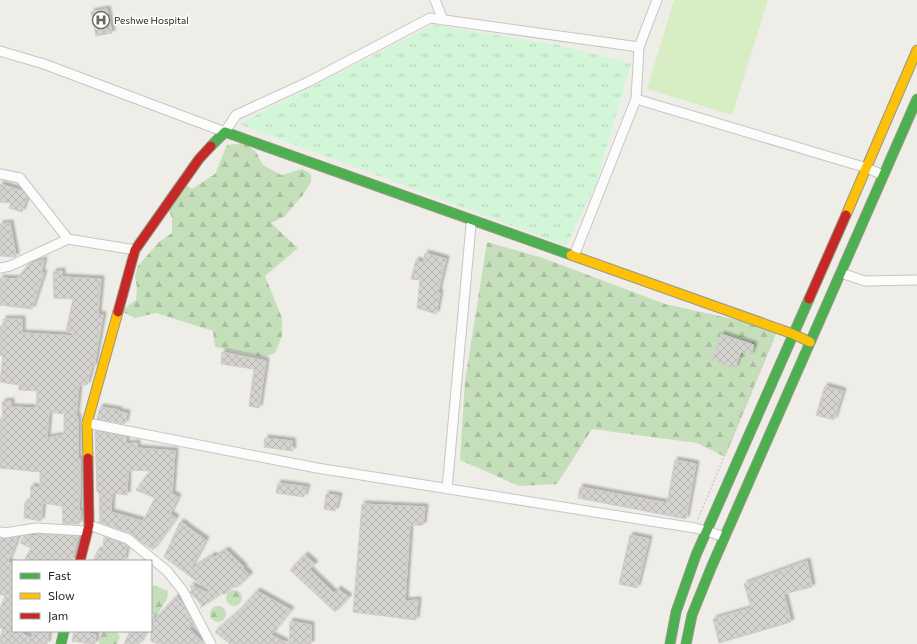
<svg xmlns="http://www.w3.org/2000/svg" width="917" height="644" viewBox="0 0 917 644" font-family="Commissioner,sans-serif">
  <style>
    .grass { fill: #d7eec4 }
    .forest { fill: url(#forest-firs) }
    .park { fill: url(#park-tufts) }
    .building { fill: url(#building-cross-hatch); stroke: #d1cec9; fill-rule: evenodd; filter: url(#shadow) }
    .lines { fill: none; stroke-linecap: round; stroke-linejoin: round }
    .street-casing { stroke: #c6c6c4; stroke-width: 11 }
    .fast-casing { stroke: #94997e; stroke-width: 11 }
    .slow-casing { stroke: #94997e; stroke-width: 11 }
    .jam-casing { stroke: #94997e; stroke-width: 11 }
    .path { stroke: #d7cac6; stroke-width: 1.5; stroke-dasharray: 2 2; stroke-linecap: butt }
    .street { stroke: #fcfcfc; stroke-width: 9 }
    .fast { stroke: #4caf50; stroke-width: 9 }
    .slow { stroke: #ffc107; stroke-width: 9 }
    .jam { stroke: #c62828; stroke-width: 9 }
    .labels { text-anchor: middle; stroke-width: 3; stroke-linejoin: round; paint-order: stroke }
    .poi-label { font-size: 10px; fill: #1f1f1f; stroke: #fff; text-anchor: start }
  </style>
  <defs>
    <pattern id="forest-firs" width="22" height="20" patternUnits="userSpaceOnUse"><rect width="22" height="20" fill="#c5dfbb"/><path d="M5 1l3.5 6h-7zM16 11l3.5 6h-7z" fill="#a9bfa0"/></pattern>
    <pattern id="park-tufts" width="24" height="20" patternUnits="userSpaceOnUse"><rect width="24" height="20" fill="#d4f6d8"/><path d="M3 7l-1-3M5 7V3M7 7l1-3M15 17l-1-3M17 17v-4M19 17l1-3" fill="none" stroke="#b6d2b9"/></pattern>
    <pattern id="building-cross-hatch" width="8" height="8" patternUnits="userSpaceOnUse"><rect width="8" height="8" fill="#d5d3cf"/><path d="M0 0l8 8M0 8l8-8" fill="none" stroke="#b6b5b1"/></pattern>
    <filter id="shadow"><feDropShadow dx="3" dy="-3" stdDeviation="1" flood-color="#0004"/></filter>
  </defs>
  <rect width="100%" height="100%" fill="#eeede8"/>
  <path class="grass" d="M 674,0 L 768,0 L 732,115 L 647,89 Z"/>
  <path class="forest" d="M 245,143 L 256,152 L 263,165 L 281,175 L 302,169 L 311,174 L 311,182 L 303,195 L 285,216 L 271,223 L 298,248 L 265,276 L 282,318 L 282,336 L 275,353 L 264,357 L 215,347 L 213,331 L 156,313 L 135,318 L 121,311 L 136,300 L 137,288 L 135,276 L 138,266 L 159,242 L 172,233 L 172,218 L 169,210 L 186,185 L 192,189 L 215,174 L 227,145 Z
    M 487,242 L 543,258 L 665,304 L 778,329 L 725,457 L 697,443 L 592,429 L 557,484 L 519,486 L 460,460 L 465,381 Z
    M 151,585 L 156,586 L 168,591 L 167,599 L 157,615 L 151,613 Z
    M226 598a8 8 0 1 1 16 0a8 8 0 1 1-16 0Z
    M210 614a8 8 0 1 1 16 0a8 8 0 1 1-16 0Z
    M 102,631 L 117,631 L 120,637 L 117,644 L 99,644 L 100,637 Z"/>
  <path class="park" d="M 433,25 L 558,45 L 631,63 L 596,185 L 566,246 L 239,124 Z"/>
  <path class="building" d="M 107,9 L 112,33 L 96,36 L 91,12 Z
    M 0,184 L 23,191 L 27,197 L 22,212 L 9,208 L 11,203 L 0,202 Z
    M 10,223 L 16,256 L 15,257 L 1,256 L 0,252 L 0,224 Z
    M 425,253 L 446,259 L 438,292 L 440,293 L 436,314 L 417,308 L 420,280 L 411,279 L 416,260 L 424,263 Z
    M 44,260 L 41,273 L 44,273 L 32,309 L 0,305 L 0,278 L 17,279 L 29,264 Z
    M 62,271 L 62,277 L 101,279 L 98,314 L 103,315 L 94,367 L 92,366 L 87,385 L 79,385 L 76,417 L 78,417 L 78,458 L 80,459 L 80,491 L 79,511 L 81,511 L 79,524 L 63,524 L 62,506 L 43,503 L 41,521 L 24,518 L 25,502 L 30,503 L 31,486 L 40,488 L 40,472 L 0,468 L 0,418 L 3,418 L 2,402 L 11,401 L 11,407 L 36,408 L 37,391 L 19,390 L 19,385 L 0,382 L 3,356 L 0,355 L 0,326 L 4,327 L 3,319 L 22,319 L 22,333 L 78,336 L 66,331 L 73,299 L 54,298 L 53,272 ZM 49,412 L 64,414 L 64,435 L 47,438 Z
    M 721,334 L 754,345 L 751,355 L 741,352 L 735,368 L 712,360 Z
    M 222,352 L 266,361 L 259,408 L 249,406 L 254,369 L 221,364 Z
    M 825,386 L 843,391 L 834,420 L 816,415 Z
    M 100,407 L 119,410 L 119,412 L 127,413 L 125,424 L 97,419 Z
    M 95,431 L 126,437 L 126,444 L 137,443 L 137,448 L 175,451 L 172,494 L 178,497 L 170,514 L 176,518 L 153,550 L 144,544 L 130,533 L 99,522 L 100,517 L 99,492 L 97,492 ZM 128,470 L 150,471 L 136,490 L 155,498 L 143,521 L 111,512 L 112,493 L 127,495 Z
    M 265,438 L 292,441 L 293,451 L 264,447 Z
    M 675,460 L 696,464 L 686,519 L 578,498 L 580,487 L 667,503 Z
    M 278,483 L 307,487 L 304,497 L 276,493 Z
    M 326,494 L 339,496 L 335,511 L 324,509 Z
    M 362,504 L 425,507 L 423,525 L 410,525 L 405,601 L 418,600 L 416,620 L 353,612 Z
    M 180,522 L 186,525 L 186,526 L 206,540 L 190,570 L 213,555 L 215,557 L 226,550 L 244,567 L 243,568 L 250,575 L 236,588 L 233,586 L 224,595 L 223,593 L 200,608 L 202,606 L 191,593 L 190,592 L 192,591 L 190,585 L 209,593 L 210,591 L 164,557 Z
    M 45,535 L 78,536 L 72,561 L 24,561 L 31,548 L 20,543 L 24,536 Z
    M 630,535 L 649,539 L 637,588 L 619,584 Z
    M 18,537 L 8,562 L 13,564 L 13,631 L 18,631 L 31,638 L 34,631 L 49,631 L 47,644 L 0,644 L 0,637 L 3,629 L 0,628 L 0,609 L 5,596 L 0,594 L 0,538 L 6,539 Z
    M 104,537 L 125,544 L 127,546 L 124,561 L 93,561 L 98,550 L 103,552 Z
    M 305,555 L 315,564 L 309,569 L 334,593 L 338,589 L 349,597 L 335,612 L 290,570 Z
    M 807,561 L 812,587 L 784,594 L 791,622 L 719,643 L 713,619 L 751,608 L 744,584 Z
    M 257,591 L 291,610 L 271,635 L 289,644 L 290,621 L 311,625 L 311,644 L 230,644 L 215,632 L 239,611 Z
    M 177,596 L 184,606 L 194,625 L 189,628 L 204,644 L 158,644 L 151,641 L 151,617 L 155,619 Z
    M 74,631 L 82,631 L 96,635 L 95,644 L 85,644 L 85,643 L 72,641 Z
    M 130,631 L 146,631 L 139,644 L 124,644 Z"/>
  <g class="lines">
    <g class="street-casing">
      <path id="street" d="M 435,0 L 443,20
        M 639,47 L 657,0
        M 0,51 L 44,64 L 225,132 L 236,115 L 308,82 L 430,18 L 639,47 L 636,99 L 574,256
        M 636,99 L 867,168 L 883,175
        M 0,174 L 20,178 L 68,239
        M 0,268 L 10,266 L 68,239 L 135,250
        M 841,273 L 865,281 L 917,280
        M 87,423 L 317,468 L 695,528 L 707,531 L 724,537
        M 447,489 L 471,225
        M 89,525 L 128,539 L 167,571 L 183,591 L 211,644
        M 0,532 L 5,533 L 36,528 L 87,531"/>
    </g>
    <g class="fast-casing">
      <path id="fast" d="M 211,146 L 225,132 L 571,255
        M 61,644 L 64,631
        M 670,644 L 676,612 L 696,555 L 809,299
        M 686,644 L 692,615 L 711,568 L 917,99"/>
    </g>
    <g class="slow-casing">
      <path id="slow" d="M 846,215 L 917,50
        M 571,255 L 793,334 L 810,342
        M 88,458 L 87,423 L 118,312"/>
    </g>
    <g class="jam-casing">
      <path id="jam" d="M 809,299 L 846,215
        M 118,312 L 135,250 L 199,159 L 211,146
        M 80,561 L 89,525 L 88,458"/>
    </g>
    <path class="path" d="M 698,519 L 773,340"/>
    <use href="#street" class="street"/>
    <use href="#fast" class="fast"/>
    <use href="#slow" class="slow"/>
    <use href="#jam" class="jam"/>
  </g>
  <defs>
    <g id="hospital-ring" transform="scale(0.9)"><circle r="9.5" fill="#fff" stroke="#676765" stroke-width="1.5"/><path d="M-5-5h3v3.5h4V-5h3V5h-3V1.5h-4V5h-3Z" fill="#676765"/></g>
  </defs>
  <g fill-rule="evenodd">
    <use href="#hospital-ring" x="101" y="20"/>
  </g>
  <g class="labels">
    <g class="poi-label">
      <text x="114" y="24">Peshwe Hospital</text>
    </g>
  </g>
  <rect x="12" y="560" width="140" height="72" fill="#ffffff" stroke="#a5a5a5"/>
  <rect x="20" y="573" width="20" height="6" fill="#4caf50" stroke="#a5a5a5"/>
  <text x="48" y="580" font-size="12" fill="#1f1f1f">Fast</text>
  <rect x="20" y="593" width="20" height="6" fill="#ffc107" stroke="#a5a5a5"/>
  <text x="48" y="600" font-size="12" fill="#1f1f1f">Slow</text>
  <rect x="20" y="613" width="20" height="6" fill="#c62828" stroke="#a5a5a5"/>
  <text x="48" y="620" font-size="12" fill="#1f1f1f">Jam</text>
</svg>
